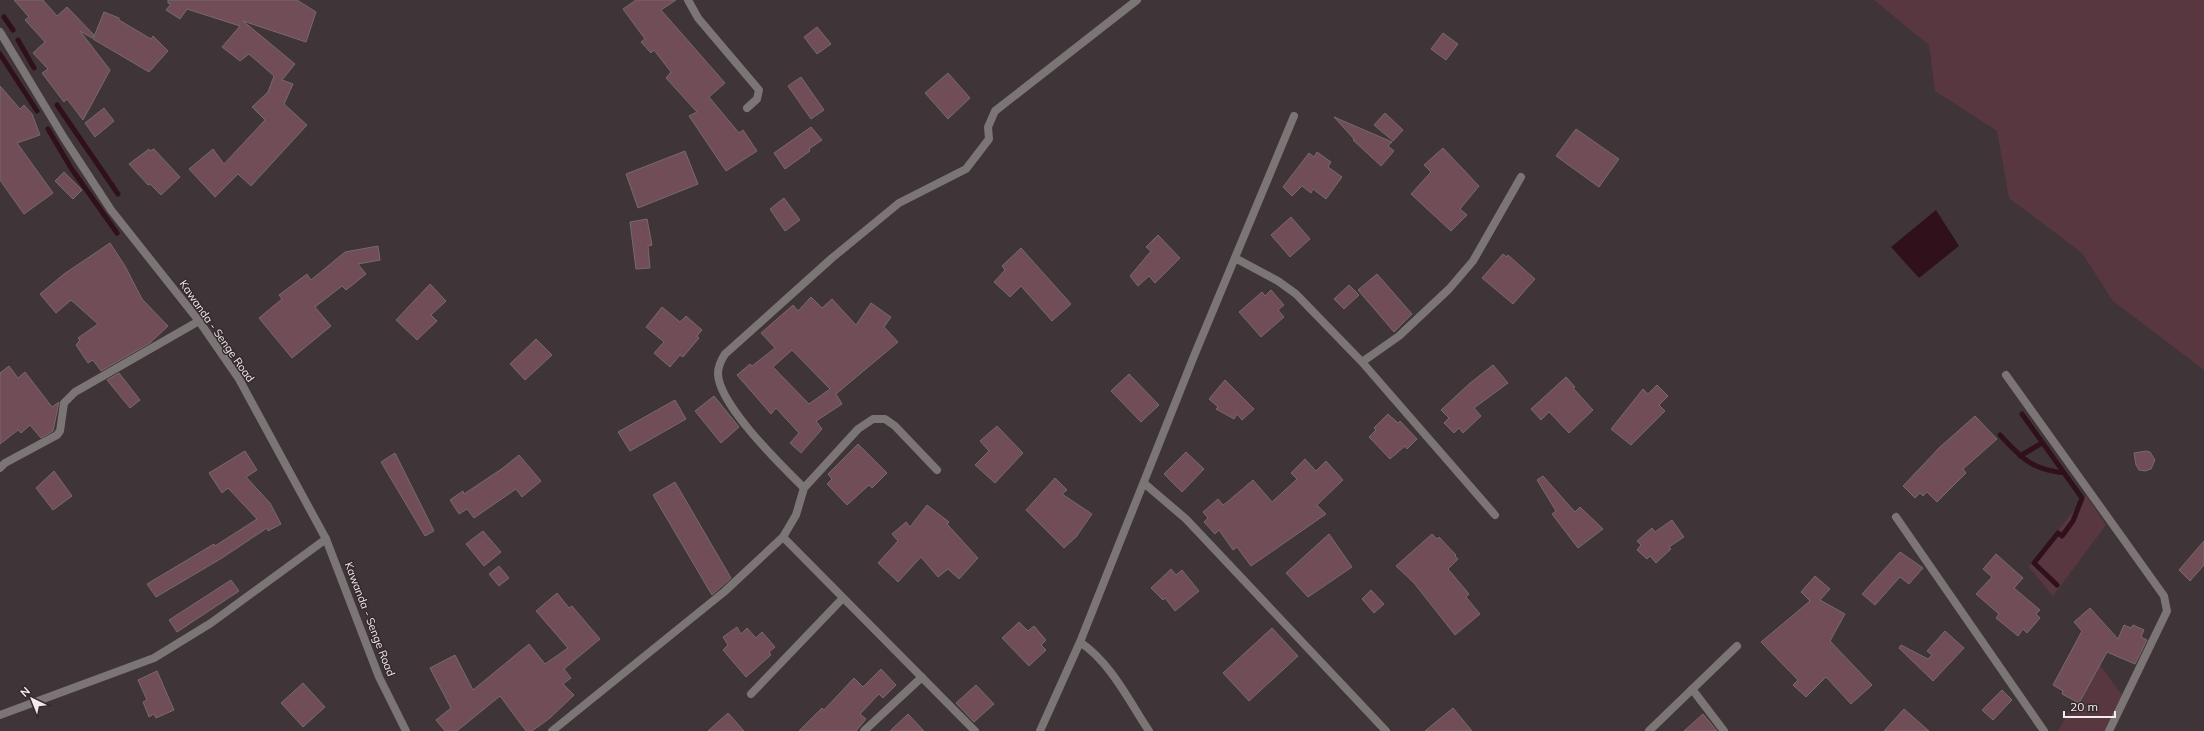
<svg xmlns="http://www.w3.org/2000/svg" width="2204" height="731" viewBox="0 0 2204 731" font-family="Mulish,sans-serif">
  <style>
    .green { fill: #583740 }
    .water { fill: #30111b }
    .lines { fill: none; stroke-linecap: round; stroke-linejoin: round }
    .stream { stroke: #30111b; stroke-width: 5 }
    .building { fill: #714d57; stroke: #776a6d; fill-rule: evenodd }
    .minor { stroke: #7b7576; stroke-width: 8 }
    .tertiary { stroke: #7b7576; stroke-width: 8 }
    .labels { text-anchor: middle; stroke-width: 3; stroke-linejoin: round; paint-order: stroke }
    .street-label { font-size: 11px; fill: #f3ebed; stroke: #352a2d }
  </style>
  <rect width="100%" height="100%" fill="#3f3437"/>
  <path class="green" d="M 1874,0 L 2204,0 L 2204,370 L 2113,301 L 2082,253 L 2009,198 L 1997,131 L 1935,91 L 1929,45 Z
    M 2086,495 L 2106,525 L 2053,596 L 2029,567 Z
    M 2097,661 L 2122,695 L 2105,731 L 2058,731 Z"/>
  <path class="water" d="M 1936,210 L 1959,246 L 1919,278 L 1891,247 Z"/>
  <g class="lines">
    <path class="stream" d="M 4,17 L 13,30
      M 18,40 L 34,68
      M 0,54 L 37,111
      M 57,105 L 118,194
      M 48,129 L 71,168 L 117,233
      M 2022,414 L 2082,498 L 2073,521 L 2062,536 L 2058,533 L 2034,563 L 2057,585
      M 2000,435 C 2022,458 2030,469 2064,473
      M 2020,456 L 2042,443"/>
  </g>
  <path class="building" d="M 14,0 L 43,0 L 57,16 L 67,7 L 94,35 L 92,38 L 80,31 L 110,70 L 83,120 L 67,99 L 64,102 L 42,73 L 48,69 L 33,53 L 45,42 L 25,20 L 29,17 Z
    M 168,0 L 297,0 L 316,12 L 306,42 L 243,21 L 295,64 L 282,80 L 293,84 L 284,104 L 307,125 L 251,186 L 238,174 L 215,197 L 189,169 L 213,149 L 224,164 L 265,120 L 252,107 L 268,92 L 274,76 L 249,54 L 240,61 L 222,47 L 240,26 L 187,9 L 180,19 L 166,10 L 171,4 L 168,3 Z
    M 636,0 L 676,0 L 661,10 L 725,83 L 709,97 L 739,133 L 743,130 L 757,151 L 726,171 L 689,116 L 697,112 L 666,78 L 671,72 L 654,50 L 651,53 L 641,42 L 645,39 L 623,9 Z
    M 104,12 L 119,18 L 119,20 L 151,39 L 153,36 L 168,51 L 149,72 L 93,39 Z
    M 817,27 L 831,44 L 817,54 L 804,37 Z
    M 1443,33 L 1458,44 L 1446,60 L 1431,49 Z
    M 948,73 L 970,98 L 948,119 L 925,93 Z
    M 801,77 L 824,110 L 811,119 L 788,86 Z
    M 0,86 L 20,109 L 24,105 L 32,114 L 40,135 L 17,143 L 53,193 L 24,214 L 0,180 Z
    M 104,108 L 114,121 L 95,137 L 85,123 Z
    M 1385,113 L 1403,130 L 1393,141 L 1374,125 Z
    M 1334,117 L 1392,142 L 1388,146 L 1394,151 L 1381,166 L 1353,140 L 1354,139 Z
    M 811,127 L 822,140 L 809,149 L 810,151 L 785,169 L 774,153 Z
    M 1576,129 L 1619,159 L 1599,187 L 1556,156 Z
    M 1443,148 L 1479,186 L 1460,209 L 1467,215 L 1451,231 L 1411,194 L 1431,172 L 1424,165 Z
    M 149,149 L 150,151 L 154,149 L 180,177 L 161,195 L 150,184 L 148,185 L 129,164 Z
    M 685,151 L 698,184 L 638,208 L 626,174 Z
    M 1317,152 L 1331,162 L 1328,167 L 1342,177 L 1326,199 L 1313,189 L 1311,193 L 1302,186 L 1292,196 L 1283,187 L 1309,153 L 1314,157 Z
    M 64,172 L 82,190 L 73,199 L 55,181 Z
    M 784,198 L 800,220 L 785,231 L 770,209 Z
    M 1291,217 L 1310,239 L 1290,257 L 1271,235 Z
    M 647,219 L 652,245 L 648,246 L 650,268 L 636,269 L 630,222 Z
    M 1158,235 L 1180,258 L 1155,283 L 1149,276 L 1138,286 L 1130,276 L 1151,251 L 1146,247 Z
    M 110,243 L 125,266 L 142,299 L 168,326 L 150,343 L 101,371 L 93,360 L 88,363 L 76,345 L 80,340 L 78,338 L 98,324 L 71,300 L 56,313 L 40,294 L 64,274 Z
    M 378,246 L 380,260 L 358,264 L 366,274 L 346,290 L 342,286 L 315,307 L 331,326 L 292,358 L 259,318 L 282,299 L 279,295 L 307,274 L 311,280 L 345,252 Z
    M 1021,248 L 1071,304 L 1052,321 L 1021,286 L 1010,297 L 994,282 L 1005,270 L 1002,266 Z
    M 1503,254 L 1507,257 L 1508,255 L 1535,279 L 1513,304 L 1482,278 Z
    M 1377,274 L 1412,314 L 1394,332 L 1358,290 Z
    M 430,284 L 446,301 L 431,315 L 437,321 L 417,340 L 396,320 Z
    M 1349,285 L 1359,295 L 1344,309 L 1334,299 Z
    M 1271,290 L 1284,305 L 1278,310 L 1284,317 L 1261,337 L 1239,312 L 1262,292 L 1265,296 Z
    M 811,297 L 822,308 L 832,299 L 856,325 L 871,303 L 891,317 L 884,327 L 898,342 L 836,394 L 842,404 L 816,421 L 822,429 L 801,453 L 790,443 L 799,433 L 776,408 L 771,414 L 737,375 L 750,364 L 752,366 L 775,348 L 761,333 L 793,305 L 798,311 ZM 792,350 L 830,389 L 809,404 L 773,367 Z
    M 662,307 L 680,322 L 686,316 L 702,330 L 697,336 L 699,338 L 683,357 L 680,355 L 670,367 L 654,353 L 664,342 L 646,327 Z
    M 536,339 L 552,355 L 525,380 L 510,364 Z
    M 1493,365 L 1508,383 L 1474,408 L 1481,416 L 1463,433 L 1459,428 L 1454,433 L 1444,423 L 1449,418 L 1441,410 L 1469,384 Z
    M 9,366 L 18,378 L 25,372 L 52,407 L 59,402 L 53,431 L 41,438 L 30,425 L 21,433 L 18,430 L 0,444 L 0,373 Z
    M 119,373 L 140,400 L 130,408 L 107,380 Z
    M 1129,374 L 1159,405 L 1141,422 L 1111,391 Z
    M 1566,377 L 1575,387 L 1573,388 L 1593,410 L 1569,433 L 1549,412 L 1541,420 L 1531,409 Z
    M 1225,380 L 1254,409 L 1242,420 L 1237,414 L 1234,419 L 1216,409 L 1218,407 L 1209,399 Z
    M 1657,385 L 1668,396 L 1659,405 L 1665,411 L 1631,445 L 1611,429 L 1643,389 L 1648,394 Z
    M 714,396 L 739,427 L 721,443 L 695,411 Z
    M 675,400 L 686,419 L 630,451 L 618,432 Z
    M 1388,414 L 1398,423 L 1400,421 L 1417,439 L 1407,449 L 1405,446 L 1390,459 L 1369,437 L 1376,430 L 1374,428 Z
    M 1975,416 L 1997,439 L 1963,469 L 1966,473 L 1937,502 L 1927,492 L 1923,496 L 1920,493 L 1915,498 L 1903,486 L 1940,447 Z
    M 997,426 L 1023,453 L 995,483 L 975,465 L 989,451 L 980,441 Z
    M 858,444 L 887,473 L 872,488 L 869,485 L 847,505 L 827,484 L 832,479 L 828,474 Z
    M 245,451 L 257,470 L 246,477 L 270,503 L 281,524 L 268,531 L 267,528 L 222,558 L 156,597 L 147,584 L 214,544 L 215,546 L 257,519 L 228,488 L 222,493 L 209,473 Z
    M 2146,451 L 2150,452 L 2155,460 L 2151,469 L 2145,471 L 2139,470 L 2136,465 L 2134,453 Z
    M 1186,452 L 1204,469 L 1182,492 L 1164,474 Z
    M 395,453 L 434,531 L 425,536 L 381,462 Z
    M 519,455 L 541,481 L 522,497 L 516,489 L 474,518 L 467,509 L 459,514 L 450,500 L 463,491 L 464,494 L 503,468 Z
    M 1305,459 L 1316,471 L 1326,461 L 1343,480 L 1317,505 L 1326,514 L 1251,566 L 1237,547 L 1233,550 L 1219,530 L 1215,534 L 1204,522 L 1208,518 L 1203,512 L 1218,499 L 1223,505 L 1226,503 L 1253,480 L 1272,502 L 1297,479 L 1291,473 Z
    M 54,471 L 72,496 L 53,510 L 36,488 Z
    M 1543,476 L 1575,512 L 1580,507 L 1603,529 L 1578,548 L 1552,514 L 1556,511 L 1537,480 Z
    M 1055,478 L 1067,490 L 1062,494 L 1092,514 L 1076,537 L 1064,548 L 1026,510 Z
    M 675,482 L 731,578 L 712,595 L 653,495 Z
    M 927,505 L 949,522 L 947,524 L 978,558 L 959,579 L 948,569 L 938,577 L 921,557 L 898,582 L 878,563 L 898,541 L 892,534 L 906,522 L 910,527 Z
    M 1672,520 L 1684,537 L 1669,547 L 1671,549 L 1656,563 L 1650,556 L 1647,559 L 1637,550 L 1641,545 L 1637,541 L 1652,528 L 1655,532 Z
    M 483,531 L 501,552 L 484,566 L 466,544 Z
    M 1329,534 L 1352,567 L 1308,597 L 1286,573 Z
    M 1432,534 L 1437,539 L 1439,537 L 1456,555 L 1455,556 L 1458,559 L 1448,569 L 1469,594 L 1466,597 L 1480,614 L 1455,635 L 1414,583 L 1396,566 Z
    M 2204,541 L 2204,565 L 2190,581 L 2179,570 Z
    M 1900,552 L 1923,568 L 1909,584 L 1900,577 L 1875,605 L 1862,594 Z
    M 1996,554 L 2023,578 L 2014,588 L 2040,610 L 2036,614 L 2040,618 L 2027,633 L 2023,629 L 2018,636 L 1996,618 L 1999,614 L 1976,594 L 1992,577 L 1983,569 Z
    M 499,566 L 509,578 L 499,586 L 489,574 Z
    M 1171,569 L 1176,575 L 1182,570 L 1199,591 L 1175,611 L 1165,598 L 1163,600 L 1151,588 Z
    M 1815,576 L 1830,589 L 1820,600 L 1845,614 L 1830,641 L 1872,685 L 1851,704 L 1826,677 L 1806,697 L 1793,685 L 1798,680 L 1761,642 L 1810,601 L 1801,592 Z
    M 231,580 L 239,591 L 177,632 L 169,620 Z
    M 1371,590 L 1384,604 L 1374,613 L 1362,599 Z
    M 557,593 L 569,608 L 572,606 L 600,639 L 564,669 L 571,678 L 563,684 L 574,695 L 550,718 L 532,731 L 526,731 L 500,696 L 457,731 L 445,731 L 436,720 L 451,708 L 430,668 L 455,655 L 473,690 L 529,644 L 545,664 L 568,648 L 536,611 Z
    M 2090,608 L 2118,639 L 2124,625 L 2131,628 L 2133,625 L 2144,630 L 2141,637 L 2147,640 L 2135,664 L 2107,652 L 2079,703 L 2062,694 L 2063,691 L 2053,685 L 2082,631 L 2074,622 Z
    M 1019,622 L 1028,631 L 1034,626 L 1046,640 L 1041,645 L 1046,650 L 1029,666 L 1002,638 Z
    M 737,627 L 741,634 L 747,628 L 756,638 L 762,632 L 775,647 L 769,652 L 771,655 L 746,677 L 723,650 L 728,645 L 723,637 Z
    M 1272,628 L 1298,656 L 1249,701 L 1223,673 Z
    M 1945,631 L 1964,648 L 1933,681 L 1899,648 L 1901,645 L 1928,659 L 1932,655 L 1927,651 Z
    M 881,669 L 896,685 L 883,698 L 879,694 L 860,714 L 866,719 L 856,731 L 799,731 L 822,708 L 824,710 L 854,678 L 863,687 Z
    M 157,671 L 174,710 L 156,718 L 154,714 L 149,717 L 143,702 L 147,700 L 138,680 Z
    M 303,683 L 325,707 L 303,727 L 281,703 Z
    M 976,685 L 994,704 L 974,722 L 956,703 Z
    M 2002,690 L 2012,700 L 1993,720 L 1982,710 Z
    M 1453,708 L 1472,731 L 1425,731 Z
    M 1904,709 L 1929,731 L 1884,731 Z
    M 728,713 L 744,731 L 708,731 Z
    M 908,714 L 924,731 L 890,731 Z
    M 1703,714 L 1717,731 L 1684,731 Z"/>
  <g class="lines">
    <path class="minor" d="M 688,0 L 698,18 L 759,90 L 757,99 L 747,108
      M 1235,258 L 1278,281 L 1296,294 L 1362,362 L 1495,515
      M 1362,362 L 1399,336 L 1449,289 L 1473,261 L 1521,177
      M 2006,375 L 2164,596 L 2167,611 L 2109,731
      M 0,468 L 5,463 L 57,435 L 60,431 L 64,403 L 75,392 L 199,321
      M 1145,484 L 1186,519 L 1386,731
      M 804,488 C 781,465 719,405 718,374 C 718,366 721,360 725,354 L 832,258 L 899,203 L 966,169 L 989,139 L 988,127 L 995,111 L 1137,0
      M 1896,517 L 2044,731
      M 783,537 L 975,731
      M 1080,642 C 1111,663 1129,701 1149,731
      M 1692,689 L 1724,731
      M 751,694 L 843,598
      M 0,715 L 154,658 L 211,623 L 326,539
      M 552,731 L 724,592 L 783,537 L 796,515 L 804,488 L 858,429 L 873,419 L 885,419 L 895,426 L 937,470
      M 864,731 L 922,677
      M 1040,731 L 1080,642 L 1194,356 L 1294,116
      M 1649,731 L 1737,646"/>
    <path class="tertiary" d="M 0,32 L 64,138 L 111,210 L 199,321 L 239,379 L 326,539 L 379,677 L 406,731"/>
  </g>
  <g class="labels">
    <g class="street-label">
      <text transform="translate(217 331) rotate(55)" y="4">Kawanda - Senge Road</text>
      <text transform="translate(370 619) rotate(69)" y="4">Kawanda - Senge Road</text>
    </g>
  </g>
  <g transform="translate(32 699) rotate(317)" stroke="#352a2d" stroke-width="3" paint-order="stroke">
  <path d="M0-3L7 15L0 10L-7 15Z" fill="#f3ebed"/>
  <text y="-6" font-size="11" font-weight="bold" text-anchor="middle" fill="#f3ebed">N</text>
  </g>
  <path d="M2064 711v6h51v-6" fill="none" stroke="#f3ebed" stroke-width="2"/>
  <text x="2070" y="711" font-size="12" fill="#f3ebed" stroke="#352a2d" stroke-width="3" paint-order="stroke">20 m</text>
</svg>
